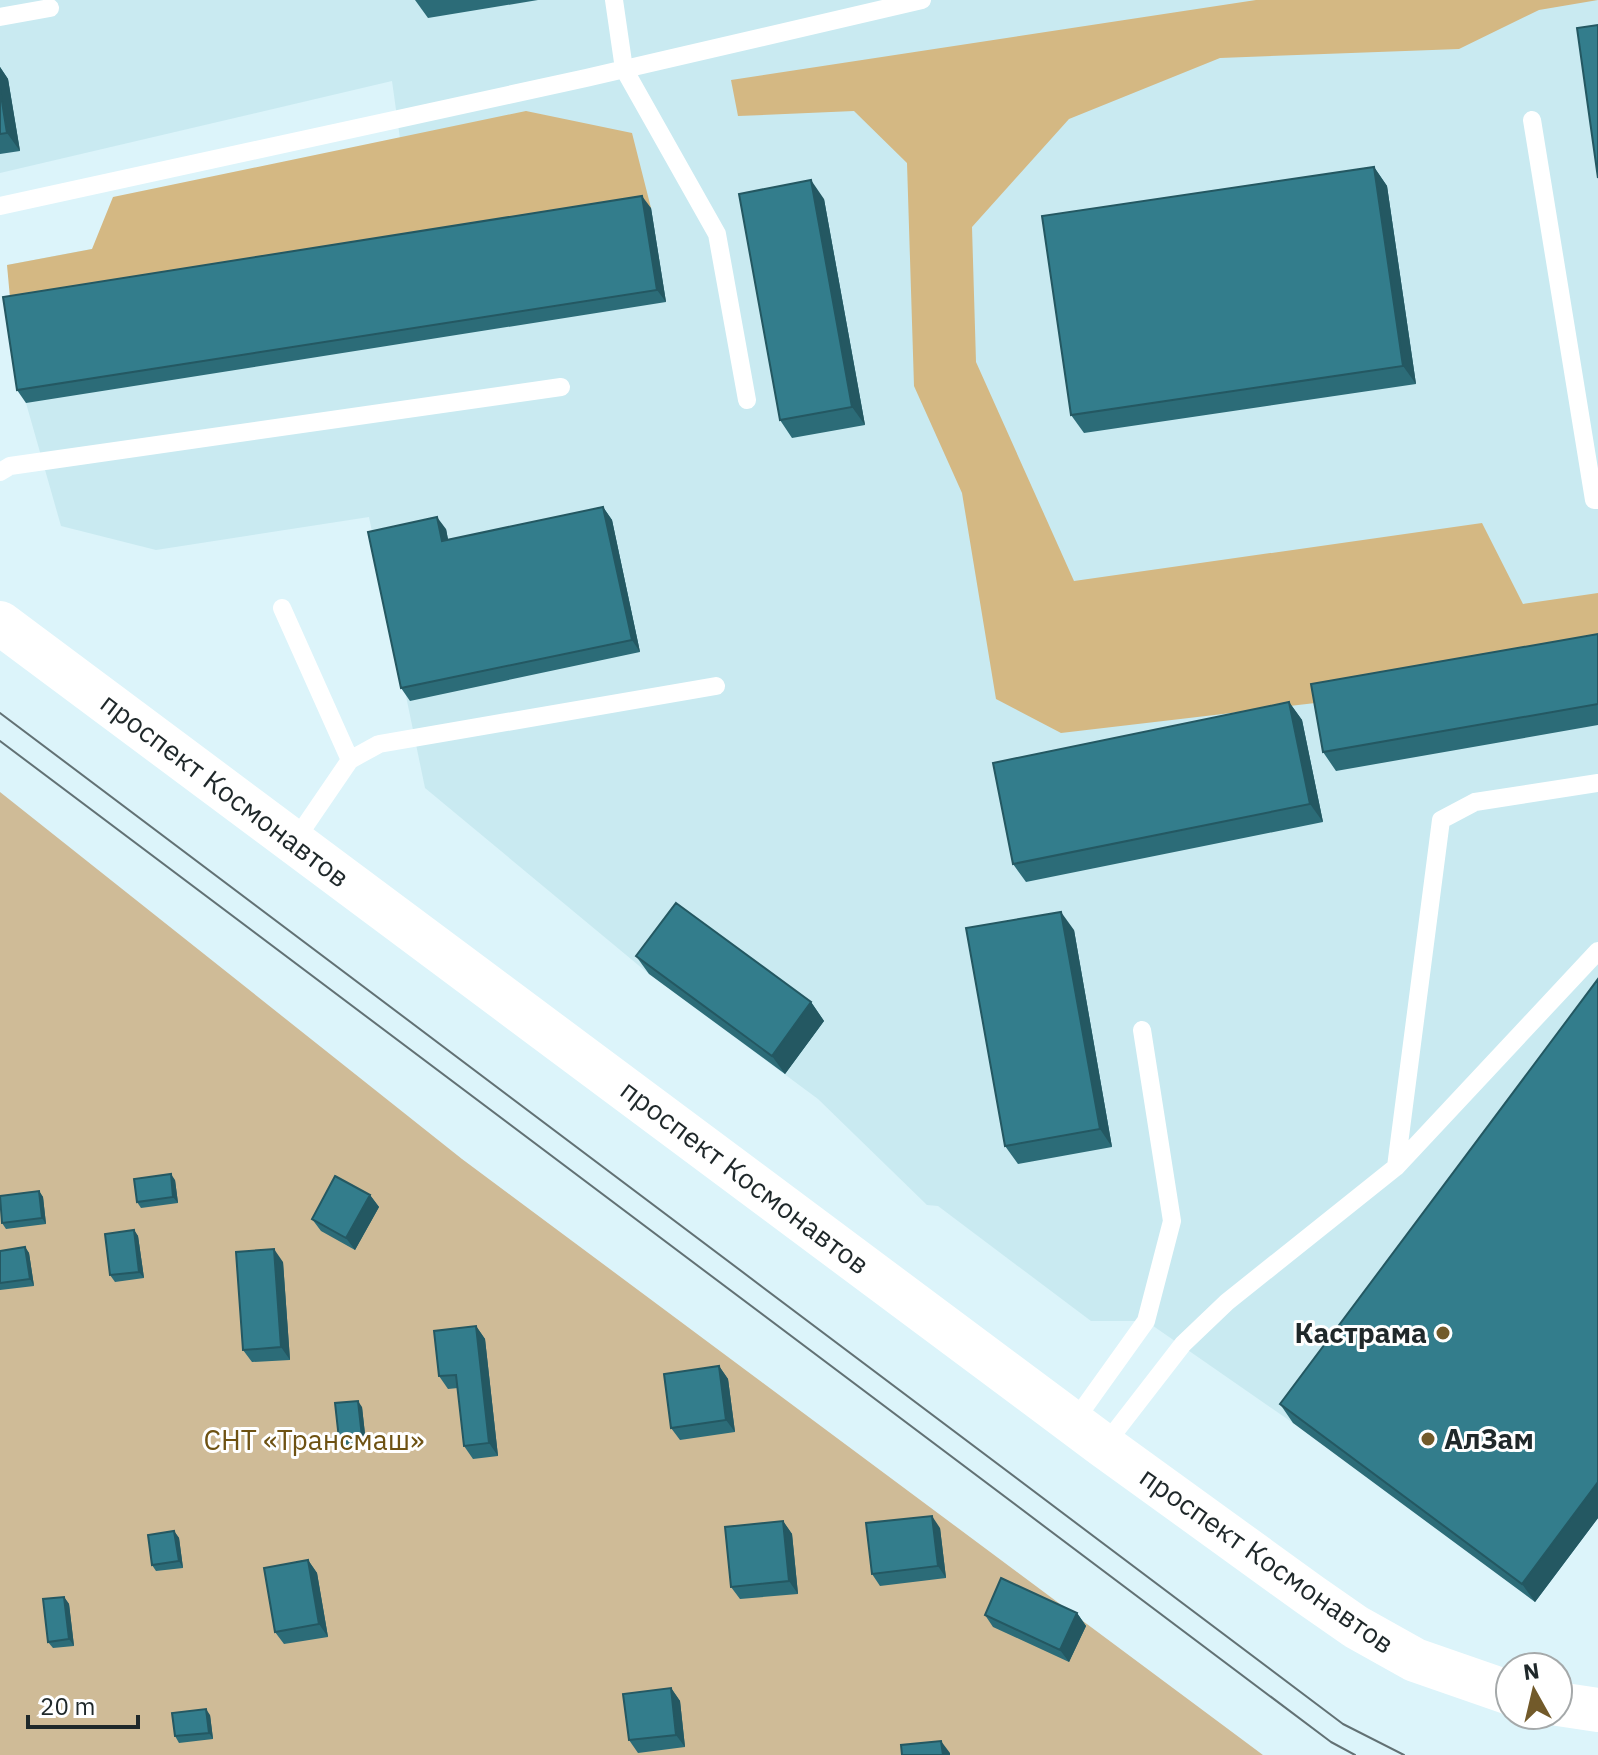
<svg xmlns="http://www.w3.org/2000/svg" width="1598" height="1755" viewBox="0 0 1598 1755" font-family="'IBM Plex Sans',sans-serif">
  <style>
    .built { fill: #c9eaf1 }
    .green { fill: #cfbb97 }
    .forest { fill: #d4b883 }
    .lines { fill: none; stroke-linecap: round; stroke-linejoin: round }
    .service { stroke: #fff; stroke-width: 18 }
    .secondary { stroke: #fff; stroke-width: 44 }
    .tram { stroke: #627174; stroke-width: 2 }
    .wall { fill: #2c6c78 }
    .shaded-wall { fill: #245862 }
    .building { fill: #337d8c; stroke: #245862; stroke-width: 2 }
    .poi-dot { fill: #725a2a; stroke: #fff; stroke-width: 3 }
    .labels { text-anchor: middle; stroke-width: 6; stroke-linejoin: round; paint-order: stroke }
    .street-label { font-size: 28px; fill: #1f282a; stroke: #fff }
    .poi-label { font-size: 28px; font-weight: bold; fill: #1f282a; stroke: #fff; text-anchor: end }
    .park-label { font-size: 28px; fill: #6e5213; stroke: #fff }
  </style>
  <rect width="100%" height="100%" fill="#dcf4fa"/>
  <path class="built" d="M 0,0 L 1598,0 L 1598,1518 L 1293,1423 L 1146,1321 L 1091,1321 L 938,1206 L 927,1205 L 818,1099 L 649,974 L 425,788 L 369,517 L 156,550 L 61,526 L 26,403 L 7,265 L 407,189 L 392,81 L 0,173 Z"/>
  <path class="green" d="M 0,792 L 462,1159 L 1263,1755 L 0,1755 Z"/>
  <path class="forest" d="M 1256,0 L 1598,0 L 1539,10 L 1459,49 L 1220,58 L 1069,119 L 972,227 L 976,362 L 1074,581 L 1482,523 L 1523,604 L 1598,593 L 1598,654 L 1324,702 L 1061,733 L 996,699 L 962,493 L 914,386 L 907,163 L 854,111 L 738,116 L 731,80 Z
    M 526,111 L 632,133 L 651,208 L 11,309 L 7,265 L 92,249 L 113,197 Z"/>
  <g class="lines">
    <path class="service" d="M 614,0 L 624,69 L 717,234 L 747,400
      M 0,17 L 50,8
      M 1532,120 L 1594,500 L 1598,500
      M 0,206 L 586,78 L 922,0
      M 0,472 L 10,466 L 561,387
      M 282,608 L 350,760
      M 294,842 L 350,760 L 379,744 L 716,686
      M 1396,1167 L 1441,820 L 1475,802 L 1598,783
      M 1073,1423 L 1146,1321 L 1172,1221 L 1142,1030
      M 1104,1446 L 1183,1344 L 1227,1302 L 1396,1167 L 1598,951"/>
    <path class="secondary" d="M 0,623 L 1104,1446 L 1310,1595 L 1356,1627 L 1415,1660 L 1510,1693
      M 1558,1704 L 1598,1710"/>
    <path class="tram" d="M 0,713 L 1343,1724 L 1404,1755
      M 0,741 L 1331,1742 L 1355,1755"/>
  </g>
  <path class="wall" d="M 415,0 L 538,0 L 428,18 Z
    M 0,67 L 8,79 L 20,151 L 0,154 Z
    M 1374,167 L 1387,186 L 1416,384 L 1084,433 L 1071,415 Z
    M 824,199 L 865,425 L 792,438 L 780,420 Z
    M 651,208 L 666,302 L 26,403 L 17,390 Z
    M 603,507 L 612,520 L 640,652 L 410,701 L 401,688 L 446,529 L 448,540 Z
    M 1598,634 L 1598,725 L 1336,771 L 1323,752 Z
    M 1289,702 L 1302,720 L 1323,822 L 1026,882 L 1013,864 Z
    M 1074,930 L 1112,1147 L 1018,1164 L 1005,1146 Z
    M 636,956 L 811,1002 L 824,1021 L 785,1074 L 649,974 Z
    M 1598,979 L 1598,1518 L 1535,1602 L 1293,1423 L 1280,1404 Z
    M 175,1180 L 178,1203 L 141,1208 L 137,1202 Z
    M 39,1191 L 43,1197 L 46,1224 L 6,1229 L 2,1223 Z
    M 370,1195 L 379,1207 L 355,1250 L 321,1231 L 312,1219 Z
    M 134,1230 L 138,1236 L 144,1278 L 115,1282 L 110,1275 Z
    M 25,1247 L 29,1253 L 34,1286 L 0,1290 L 0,1251 Z
    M 283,1262 L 290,1360 L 252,1362 L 243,1350 Z
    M 476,1326 L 485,1339 L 498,1456 L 473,1459 L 464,1446 L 458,1388 L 448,1389 L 439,1376 Z
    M 719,1366 L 728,1379 L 735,1432 L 680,1440 L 671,1428 Z
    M 362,1407 L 366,1443 L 344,1446 L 339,1439 Z
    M 783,1521 L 792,1534 L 798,1594 L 740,1599 L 731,1587 Z
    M 940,1528 L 946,1578 L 880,1586 L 872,1574 Z
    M 174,1531 L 179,1538 L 183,1568 L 156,1571 L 152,1565 Z
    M 308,1560 L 317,1573 L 328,1637 L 284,1644 L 275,1632 Z
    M 64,1597 L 69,1604 L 74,1646 L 53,1648 L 48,1642 Z
    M 1077,1613 L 1086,1626 L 1069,1662 L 993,1627 L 985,1615 Z
    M 671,1688 L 680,1701 L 685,1747 L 638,1753 L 629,1740 Z
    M 210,1715 L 213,1739 L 179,1743 L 175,1736 Z"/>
  <path class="shaded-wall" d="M 0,67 L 8,79 L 20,151 L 7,133 L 0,89 Z
    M 1374,167 L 1387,186 L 1416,384 L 1403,366 Z
    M 811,180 L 824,199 L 865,425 L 852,407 Z
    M 642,196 L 651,208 L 666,302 L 657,290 Z
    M 603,507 L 612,520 L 640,652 L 632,640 Z
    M 437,517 L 446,529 L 451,554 L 442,541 Z
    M 1289,702 L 1302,720 L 1323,822 L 1310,804 Z
    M 1061,912 L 1074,930 L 1112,1147 L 1100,1129 Z
    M 811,1002 L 824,1021 L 785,1074 L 772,1056 Z
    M 171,1174 L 175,1180 L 178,1203 L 173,1197 Z
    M 39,1191 L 43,1197 L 46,1224 L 42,1218 Z
    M 370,1195 L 379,1207 L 355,1250 L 346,1238 Z
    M 134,1230 L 138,1236 L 144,1278 L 139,1272 Z
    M 25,1247 L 29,1253 L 34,1286 L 30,1279 Z
    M 274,1249 L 283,1262 L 290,1360 L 281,1347 Z
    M 476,1326 L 485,1339 L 498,1456 L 489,1443 Z
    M 719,1366 L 728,1379 L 735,1432 L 726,1420 Z
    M 358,1401 L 362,1407 L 366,1443 L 362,1437 Z
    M 1598,1482 L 1598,1518 L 1535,1602 L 1522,1584 Z
    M 932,1516 L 940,1528 L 946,1578 L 938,1566 Z
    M 783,1521 L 792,1534 L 798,1594 L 789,1581 Z
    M 174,1531 L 179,1538 L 183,1568 L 179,1561 Z
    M 308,1560 L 317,1573 L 328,1637 L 319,1624 Z
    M 64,1597 L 69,1604 L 74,1646 L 69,1639 Z
    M 1077,1613 L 1086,1626 L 1069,1662 L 1060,1650 Z
    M 671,1688 L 680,1701 L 685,1747 L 676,1735 Z
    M 206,1709 L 210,1715 L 213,1739 L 209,1733 Z
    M 941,1741 L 950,1753 L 950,1755 L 943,1755 Z"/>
  <path class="building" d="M 1598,25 L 1598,178 L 1577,28 Z
    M 0,89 L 7,133 L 0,134 Z
    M 1374,167 L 1403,366 L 1071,415 L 1042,216 Z
    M 811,180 L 852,407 L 780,420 L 739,194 Z
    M 642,196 L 657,290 L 17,390 L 3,297 Z
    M 603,507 L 632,640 L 401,688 L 368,532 L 437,517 L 442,541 Z
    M 1598,634 L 1598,704 L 1323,752 L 1311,684 Z
    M 1289,702 L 1310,804 L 1013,864 L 993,763 Z
    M 676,903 L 811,1002 L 772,1056 L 636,956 Z
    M 1061,912 L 1100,1129 L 1005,1146 L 966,928 Z
    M 1598,979 L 1598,1482 L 1522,1584 L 1280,1404 Z
    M 171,1174 L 173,1197 L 137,1202 L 134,1179 Z
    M 335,1176 L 370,1195 L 346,1238 L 312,1219 Z
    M 39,1191 L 42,1218 L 2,1223 L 0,1196 Z
    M 134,1230 L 139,1272 L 110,1275 L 105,1234 Z
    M 25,1247 L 30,1279 L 0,1283 L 0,1251 Z
    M 274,1249 L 281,1347 L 243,1350 L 236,1252 Z
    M 476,1326 L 489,1443 L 464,1446 L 456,1375 L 439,1376 L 434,1331 Z
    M 719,1366 L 726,1420 L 671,1428 L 664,1374 Z
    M 358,1401 L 362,1437 L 339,1439 L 335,1403 Z
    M 932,1516 L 938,1566 L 872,1574 L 866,1523 Z
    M 783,1521 L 789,1581 L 731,1587 L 725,1527 Z
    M 174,1531 L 179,1561 L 152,1565 L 148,1535 Z
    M 308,1560 L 319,1624 L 275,1632 L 264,1568 Z
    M 1001,1578 L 1077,1613 L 1060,1650 L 985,1615 Z
    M 64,1597 L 69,1639 L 48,1642 L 43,1599 Z
    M 671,1688 L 676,1735 L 629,1740 L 623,1694 Z
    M 206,1709 L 209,1733 L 175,1736 L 172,1713 Z
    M 941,1741 L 943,1755 L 902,1755 L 901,1745 Z"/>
  <g class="poi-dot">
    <circle cx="1443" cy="1333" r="8"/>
    <circle cx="1428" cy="1439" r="8"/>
  </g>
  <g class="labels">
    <g class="street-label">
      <text transform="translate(225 790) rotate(37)" y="10">проспект Космонавтов</text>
      <text transform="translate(745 1177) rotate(37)" y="10">проспект Космонавтов</text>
      <text transform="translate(1267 1560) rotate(35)" y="10">проспект Космонавтов</text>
    </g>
    <g class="poi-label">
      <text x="1427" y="1343">Кастрама</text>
      <text x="1444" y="1449" text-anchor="start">АлЗам</text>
    </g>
    <g class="park-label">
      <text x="314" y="1450">СНТ «Трансмаш»</text>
    </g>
  </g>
  <g transform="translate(1534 1691) rotate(352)"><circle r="38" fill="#ffffff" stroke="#a5a9aa" stroke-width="2"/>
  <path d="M0-6L14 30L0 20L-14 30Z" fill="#725a2a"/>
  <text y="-12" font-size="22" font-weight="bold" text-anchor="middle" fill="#1f282a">N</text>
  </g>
  <path d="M28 1715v12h110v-12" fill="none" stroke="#1f282a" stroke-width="4"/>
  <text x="40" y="1715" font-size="24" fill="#1f282a" stroke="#ffffff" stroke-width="6" paint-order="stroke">20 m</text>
</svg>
